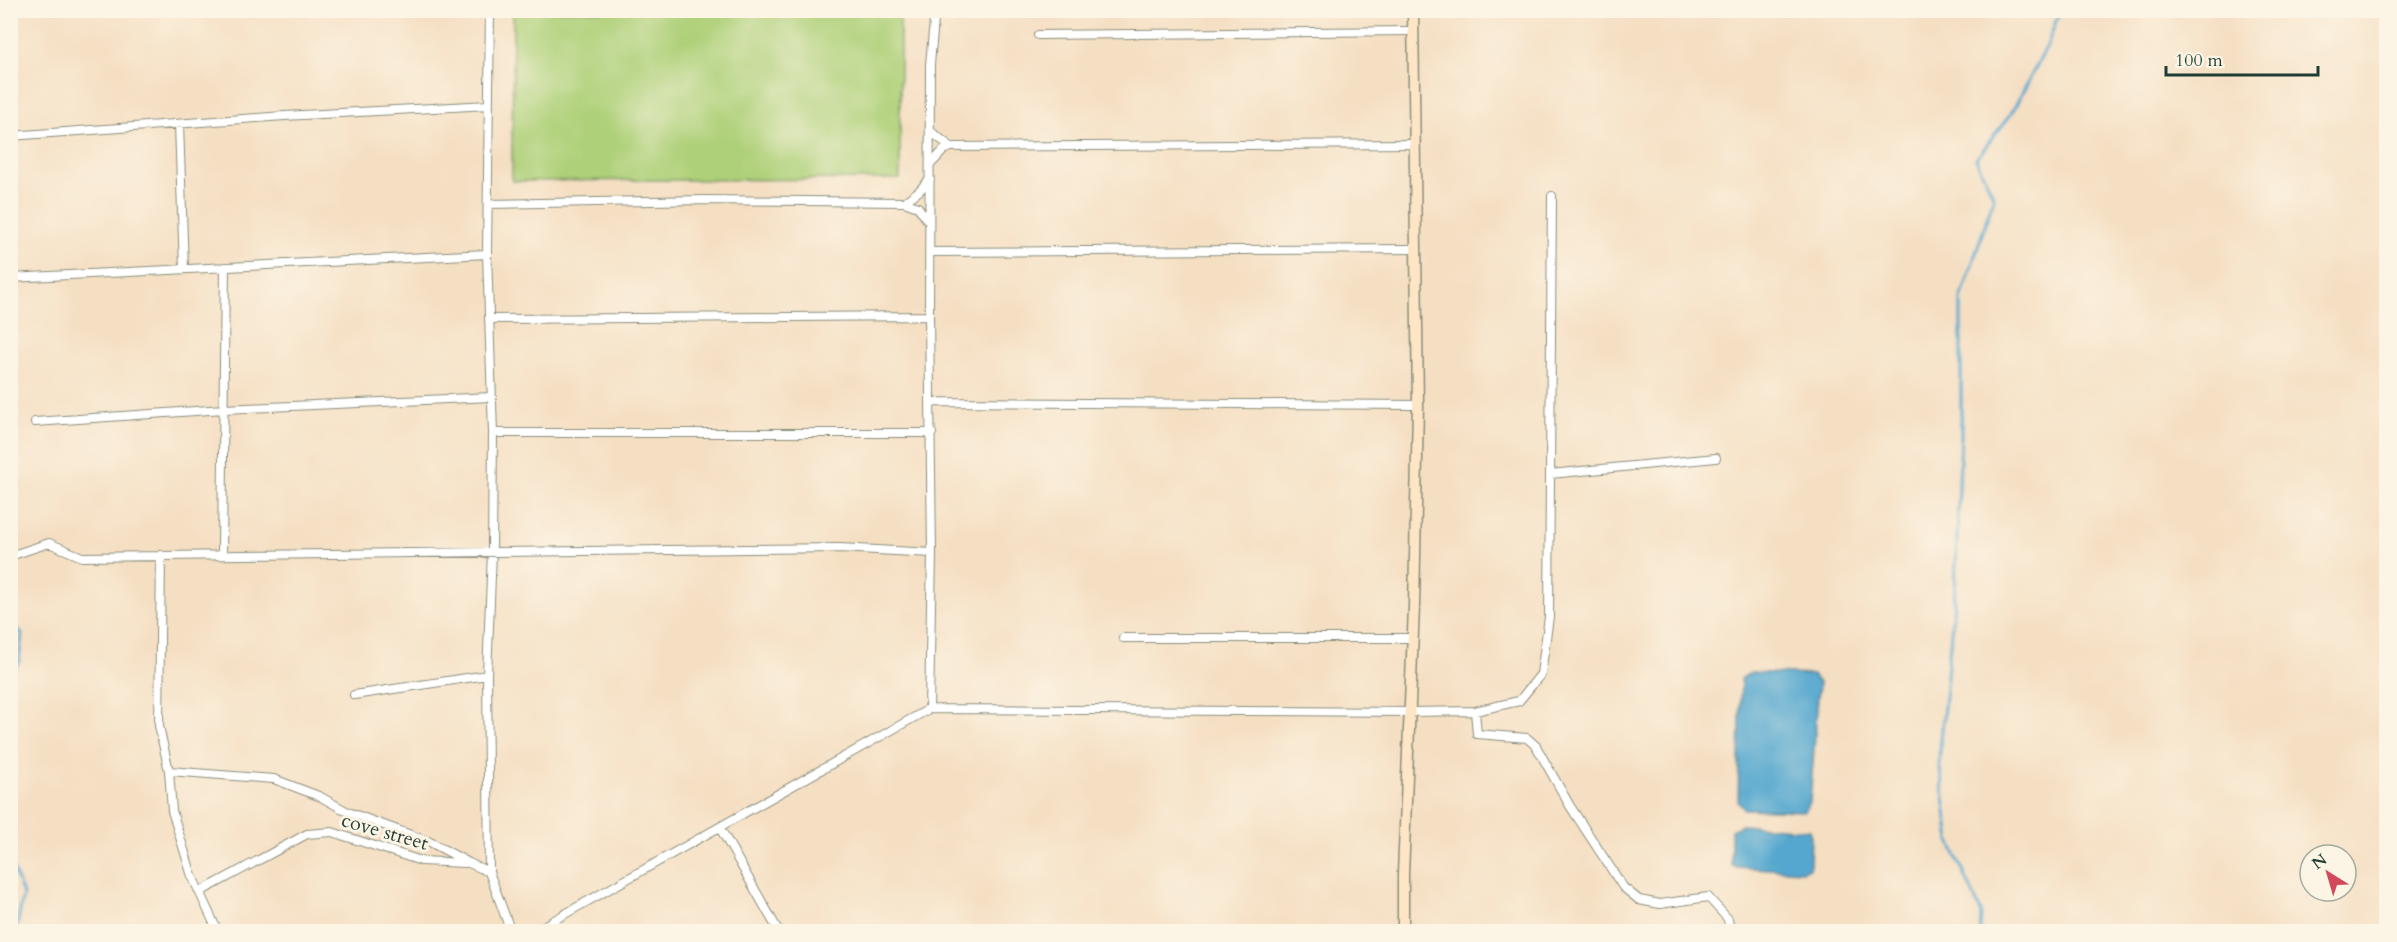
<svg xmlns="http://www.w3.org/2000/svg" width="2397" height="942" viewBox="0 0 2397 942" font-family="Cardo,serif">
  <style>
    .green { fill: #aed078; stroke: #668656; stroke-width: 1.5 }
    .water { fill: #54a7cf; stroke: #3a7282; stroke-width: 1.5 }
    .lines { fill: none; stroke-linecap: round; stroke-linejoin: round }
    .stream { stroke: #54a7cf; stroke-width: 3 }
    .street-casing { stroke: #8a8e7c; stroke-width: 10 }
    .secondary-casing { stroke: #8a8e7c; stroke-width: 13 }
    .street { stroke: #fff; stroke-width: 8 }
    .secondary { stroke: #fee5c5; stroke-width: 10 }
    .labels { text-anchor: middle; stroke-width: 6; stroke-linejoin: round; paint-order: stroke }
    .street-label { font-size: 20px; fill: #1f3d34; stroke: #fcf5e5 }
  </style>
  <rect width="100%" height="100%" fill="#fcf5e5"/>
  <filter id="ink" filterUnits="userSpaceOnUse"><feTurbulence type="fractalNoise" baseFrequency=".0167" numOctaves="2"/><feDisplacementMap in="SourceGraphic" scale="12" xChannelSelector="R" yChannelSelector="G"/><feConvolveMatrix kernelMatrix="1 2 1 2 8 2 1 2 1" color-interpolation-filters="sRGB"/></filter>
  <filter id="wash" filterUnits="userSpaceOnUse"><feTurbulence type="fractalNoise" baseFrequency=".008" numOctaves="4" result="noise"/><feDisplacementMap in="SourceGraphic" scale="24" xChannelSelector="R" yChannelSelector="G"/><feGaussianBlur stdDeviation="1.35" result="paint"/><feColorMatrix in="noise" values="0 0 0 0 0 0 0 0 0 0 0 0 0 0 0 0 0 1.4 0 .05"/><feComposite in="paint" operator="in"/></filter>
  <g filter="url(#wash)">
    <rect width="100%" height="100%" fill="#f5dfc3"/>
    <path class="green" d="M 513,11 L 900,11 L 900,179 L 512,181 Z"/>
    <path class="water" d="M 1751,672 L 1813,675 L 1819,683 L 1810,802 L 1805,811 L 1744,809 L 1738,802 L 1741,679 Z
      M 1742,825 L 1809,830 L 1811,837 L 1810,868 L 1802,871 L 1737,867 L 1731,864 L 1731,830 Z"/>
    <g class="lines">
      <path class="stream" d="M 10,621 L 22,634 L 19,662 L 10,675
        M 10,861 L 23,894 L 16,932
        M 1980,932 L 1981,912 L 1950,841 L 1939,761 L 1955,591 L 1961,433 L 1961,299 L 1994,197 L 1976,159 L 2011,114 L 2047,46 L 2060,10"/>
    </g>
  </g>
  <g filter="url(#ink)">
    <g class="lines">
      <g class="street-casing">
        <path id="street" d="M 490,10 L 487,254 L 493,433 L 492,552 L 487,675 L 489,872 L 511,932
          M 1038,35 L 1412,31
          M 179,124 L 184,269
          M 930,131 L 951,147
          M 10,136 L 284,116 L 489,105
          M 930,165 L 944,150 L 951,147 L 1414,144
          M 904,202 L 918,207 L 928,221
          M 488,204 L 705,200 L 904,202 L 919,191 L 930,179
          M 929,252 L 1415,249
          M 10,278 L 487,254
          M 490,319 L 929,316
          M 931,402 L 1418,405
          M 35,422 L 224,409 L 492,397
          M 493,433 L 932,433
          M 1550,474 L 1716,458
          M 222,554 L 225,267
          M 161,555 L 159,726 L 169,771 L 172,811 L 192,876 L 218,932
          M 10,556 L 49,543 L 82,557 L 839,548 L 932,553
          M 1123,638 L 1413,638
          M 354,695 L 487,675
          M 929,709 L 932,553 L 929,316 L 930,64 L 935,10
          M 1475,711 L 1477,734 L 1527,738 L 1536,746 L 1570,806 L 1623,887 L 1639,900 L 1660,904 L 1708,897 L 1728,919 L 1730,932
          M 169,771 L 274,779 L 321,797 L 348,812 L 430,842 L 469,863 L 489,872
          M 720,828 L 779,932
          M 200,892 L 307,834 L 332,832 L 421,861 L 465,863
          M 533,932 L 929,709 L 1411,712 L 1475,711 L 1519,701 L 1541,674 L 1549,617 L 1552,196"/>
      </g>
      <g class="secondary-casing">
        <path id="secondary" d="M 1403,932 L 1403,874 L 1414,607 L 1418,405 L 1413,10"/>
      </g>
      <use href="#street" class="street"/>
      <use href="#secondary" class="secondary"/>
    </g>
  </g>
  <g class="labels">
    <g class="street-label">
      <text transform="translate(385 831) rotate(16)" y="7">cove street</text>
    </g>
  </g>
  <rect width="2397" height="942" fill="none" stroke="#fcf5e5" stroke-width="36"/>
  <g transform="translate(2328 873) rotate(323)"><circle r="28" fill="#fcf5e5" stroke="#a4ab9e" stroke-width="1.5"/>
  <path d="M0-4.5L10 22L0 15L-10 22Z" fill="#d1495b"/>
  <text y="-9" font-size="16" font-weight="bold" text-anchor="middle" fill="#1f3d34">N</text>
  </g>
  <path d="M2166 66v9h152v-9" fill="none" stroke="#1f3d34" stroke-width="3"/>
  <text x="2175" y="66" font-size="18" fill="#1f3d34" stroke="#fcf5e5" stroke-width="4.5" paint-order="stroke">100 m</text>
</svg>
